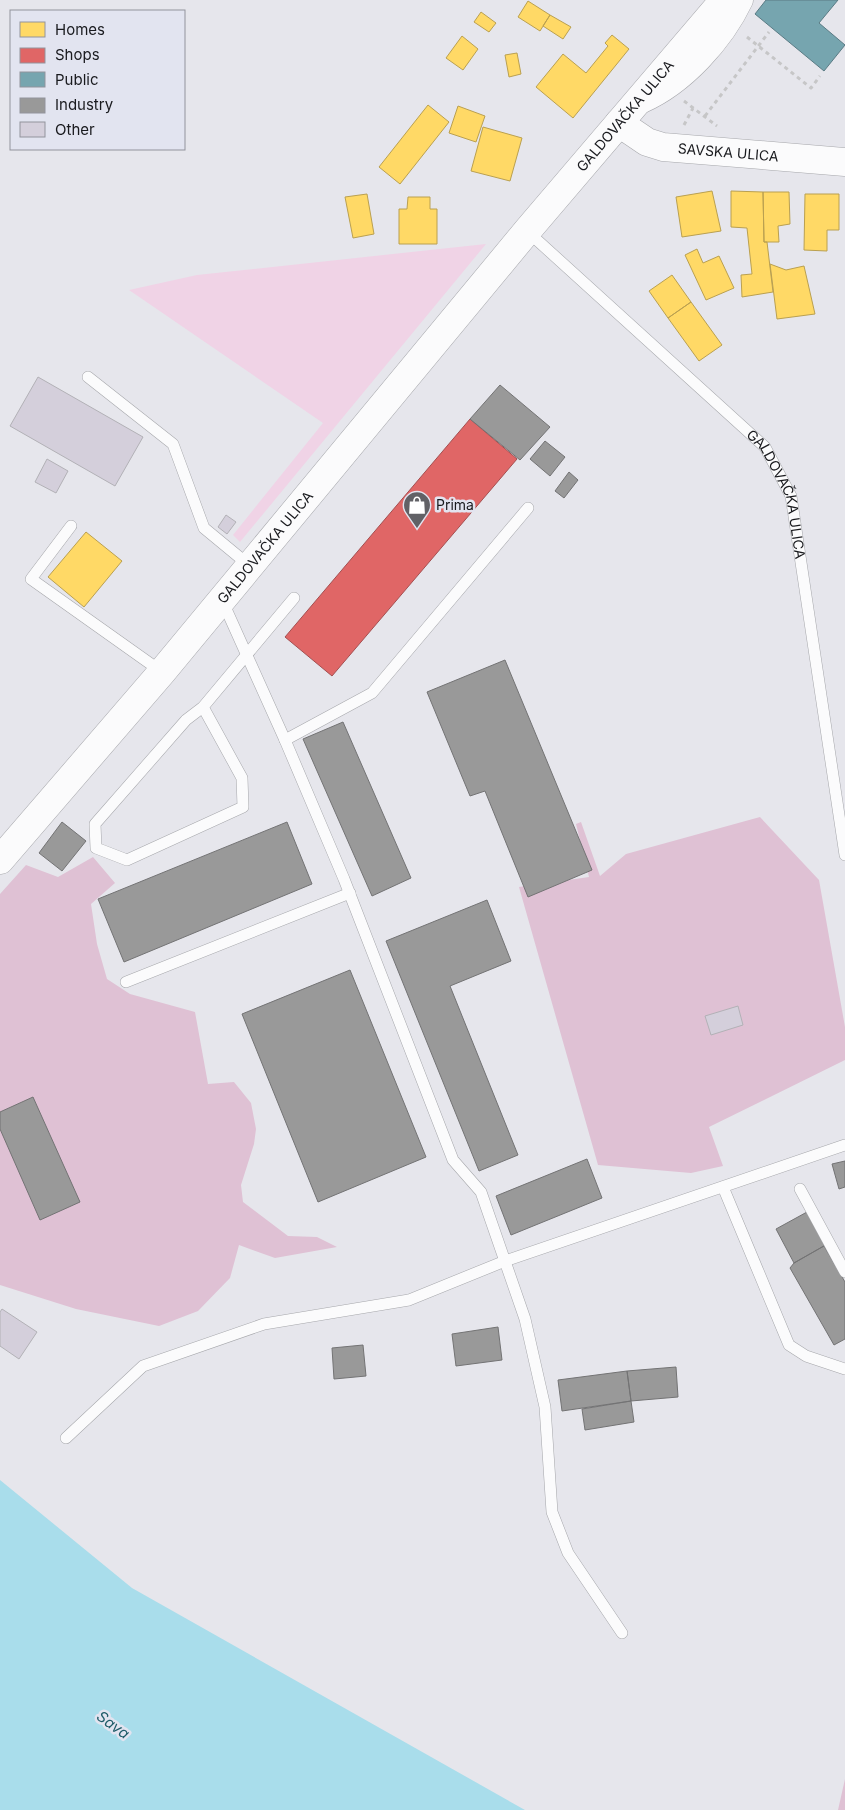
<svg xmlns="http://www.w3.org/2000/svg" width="845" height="1810" viewBox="0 0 845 1810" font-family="Inter,sans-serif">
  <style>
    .green { fill: #f0d3e6 }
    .forest { fill: #dfc1d4 }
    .water { fill: #a9ddeb }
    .homes { fill: #ffd966; stroke: #baa050 }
    .shops { fill: #e06666; stroke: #a44f50 }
    .public { fill: #76a5af; stroke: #5a7b84 }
    .industry { fill: #999; stroke: #737374 }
    .building { fill: #d4cfdb; stroke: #b2b1b6 }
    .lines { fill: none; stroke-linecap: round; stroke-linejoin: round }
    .service-casing { stroke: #a6a7ab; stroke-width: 12 }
    .minor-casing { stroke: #a6a7ab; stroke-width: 25 }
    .secondary-casing { stroke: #a6a7ab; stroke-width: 29 }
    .primary-casing { stroke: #a6a7ab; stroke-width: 29 }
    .path { stroke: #c6c6c7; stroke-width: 3; stroke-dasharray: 4 4; stroke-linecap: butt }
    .service { stroke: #fbfbfc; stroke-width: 11 }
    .minor { stroke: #fbfbfc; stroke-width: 24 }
    .secondary { stroke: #fbfbfc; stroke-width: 28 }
    .primary { stroke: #fbfbfc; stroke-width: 28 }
    .labels { text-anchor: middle; stroke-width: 5; stroke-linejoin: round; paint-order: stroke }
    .street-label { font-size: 14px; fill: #191a1e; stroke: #e2e4f0 }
    .poi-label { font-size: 14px; fill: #191a1e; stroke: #e2e4f0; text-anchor: start }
    .water-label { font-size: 15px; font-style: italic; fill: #1f5c69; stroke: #e2e4f0 }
  </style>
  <rect width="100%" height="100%" fill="#e6e6ec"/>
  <path class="green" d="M 486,244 L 240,542 L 233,535 L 323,423 L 129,290 L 197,275 Z"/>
  <path class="forest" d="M 760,817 L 819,880 L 845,1027 L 845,1060 L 709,1127 L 723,1166 L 691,1173 L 598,1165 L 519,887 L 589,877 L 576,824 L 581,822 L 600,876 L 626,854 Z
    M 93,857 L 115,883 L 91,904 L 97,944 L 107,979 L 130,994 L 195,1012 L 208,1084 L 234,1082 L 251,1103 L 256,1129 L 254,1144 L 241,1185 L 243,1202 L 288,1236 L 317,1237 L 337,1247 L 275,1258 L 239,1245 L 230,1278 L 198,1311 L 159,1326 L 76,1309 L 0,1285 L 0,894 L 26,865 L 58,877 Z
    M 845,1779 L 845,1810 L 838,1810 Z"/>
  <path class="water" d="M 0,1480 L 132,1588 L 525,1810 L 0,1810 Z"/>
  <path class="homes" d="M 528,1 L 550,15 L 540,31 L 518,17 Z
    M 481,12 L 496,23 L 489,32 L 474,22 Z
    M 550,15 L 571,27 L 563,39 L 543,26 Z
    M 612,35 L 629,49 L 573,118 L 536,87 L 563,54 L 586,73 L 608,46 L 605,43 Z
    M 462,36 L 478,49 L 463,70 L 446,58 Z
    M 517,53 L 521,74 L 509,77 L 505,55 Z
    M 428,105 L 449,122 L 400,184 L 379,167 Z
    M 458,106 L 485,116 L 476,142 L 449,133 Z
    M 483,127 L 522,138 L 510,181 L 471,171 Z
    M 712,191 L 721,231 L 682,237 L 676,197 Z
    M 731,191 L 763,192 L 764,242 L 767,242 L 773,292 L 742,297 L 741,275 L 752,274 L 747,228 L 731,227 Z
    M 763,192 L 789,192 L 790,224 L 778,226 L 779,242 L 764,242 Z
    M 367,194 L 374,234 L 353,238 L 345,197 Z
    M 805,194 L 839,194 L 839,230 L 827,230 L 827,251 L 804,250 Z
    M 408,197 L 430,197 L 430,209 L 437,209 L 437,244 L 399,244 L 399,209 L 407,209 Z
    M 697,249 L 703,263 L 719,256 L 734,288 L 706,300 L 685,255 Z
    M 770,264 L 786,270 L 804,266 L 815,314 L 777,319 Z
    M 672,275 L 691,302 L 668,318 L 649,291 Z
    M 691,302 L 722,345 L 699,361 L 668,318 Z
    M 86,532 L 122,561 L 84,607 L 48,577 Z"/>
  <path class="shops" d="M 470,419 L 517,459 L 332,676 L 285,637 Z"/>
  <path class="public" d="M 766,0 L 838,0 L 819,23 L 845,45 L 824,71 L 755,14 Z"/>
  <path class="industry" d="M 500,385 L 550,427 L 520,460 L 470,419 Z
    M 545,441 L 565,457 L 550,476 L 530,459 Z
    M 569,472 L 578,480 L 564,498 L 555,491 Z
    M 505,660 L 592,870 L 528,897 L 485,791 L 470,796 L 427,692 Z
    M 343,722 L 411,878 L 372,896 L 303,739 Z
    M 62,822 L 86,841 L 62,871 L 39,853 Z
    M 287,822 L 312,884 L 124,962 L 98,899 Z
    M 487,900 L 511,961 L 450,986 L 518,1155 L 479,1171 L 386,941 Z
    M 350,970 L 426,1157 L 318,1202 L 242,1014 Z
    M 33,1097 L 80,1202 L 40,1220 L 0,1129 L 0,1112 Z
    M 587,1159 L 602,1198 L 511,1235 L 496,1196 Z
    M 845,1161 L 845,1187 L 839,1189 L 832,1164 Z
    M 807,1212 L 829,1243 L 794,1263 L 776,1229 Z
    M 824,1246 L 845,1282 L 845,1339 L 834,1345 L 790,1268 L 794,1263 Z
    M 498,1327 L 502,1360 L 456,1366 L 452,1334 Z
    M 363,1345 L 366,1376 L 334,1379 L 332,1348 Z
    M 676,1367 L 678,1397 L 631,1401 L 627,1371 Z
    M 627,1371 L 631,1401 L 562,1411 L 558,1380 Z
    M 631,1401 L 634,1422 L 585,1430 L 582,1409 Z"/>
  <path class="building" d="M 38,377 L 143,437 L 115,486 L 10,426 Z
    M 47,459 L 68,471 L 56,493 L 35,482 Z
    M 226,515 L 236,522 L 227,534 L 218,527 Z
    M 738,1006 L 743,1025 L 711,1035 L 705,1016 Z
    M 2,1309 L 37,1332 L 19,1359 L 0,1346 L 0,1312 Z"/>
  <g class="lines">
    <g class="service-casing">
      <g id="service">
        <path id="s1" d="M 527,231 L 765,447 L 791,496 L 845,855"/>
        <path d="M 88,377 L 173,444 L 204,528 L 250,566"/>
        <path d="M 528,508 L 372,693 L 285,740 L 344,879 L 453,1160 L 481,1192 L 525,1319 L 545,1407 L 552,1512 L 568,1553 L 622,1633"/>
        <path d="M 71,526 L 31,579 L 162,672"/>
        <path d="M 222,600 L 285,740"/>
        <path d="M 203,707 L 242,778 L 243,807 L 127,860 L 96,848 L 95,824 L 186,720 L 203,707 L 294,598"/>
        <path d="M 126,982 L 350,893"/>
        <path d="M 723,1187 L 789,1345 L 806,1356 L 845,1369"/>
        <path d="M 800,1189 L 845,1272"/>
        <path d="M 66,1438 L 143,1366 L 264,1324 L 409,1300 L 505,1261 L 845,1145"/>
      </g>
    </g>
    <g class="minor-casing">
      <path id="minor" d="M 642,101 C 683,83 722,40 741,0"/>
    </g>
    <g class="secondary-casing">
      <g id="secondary">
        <path id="s2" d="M 619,123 L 647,142 L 663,147 L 845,162"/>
      </g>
    </g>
    <g class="primary-casing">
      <g id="primary">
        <path id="s3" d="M 0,860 L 162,672 L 527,231 L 724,0"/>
      </g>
    </g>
    <path class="path" d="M 747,37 L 811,88 L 820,76
      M 684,101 L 717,126
      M 705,116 L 769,32
      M 684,125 L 693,108"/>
    <use href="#service" class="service"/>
    <use href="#minor" class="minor"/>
    <use href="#secondary" class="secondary"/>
    <use href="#primary" class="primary"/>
  </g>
  <defs>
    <g id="shop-pin" transform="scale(1.4375)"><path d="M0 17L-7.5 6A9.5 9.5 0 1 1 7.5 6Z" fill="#616166" stroke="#e2e4f0"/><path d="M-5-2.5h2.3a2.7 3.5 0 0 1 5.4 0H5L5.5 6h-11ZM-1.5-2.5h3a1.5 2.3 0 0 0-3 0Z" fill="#fff"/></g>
  </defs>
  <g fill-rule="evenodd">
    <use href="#shop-pin" x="417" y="505"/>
  </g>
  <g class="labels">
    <g class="street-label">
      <text dy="5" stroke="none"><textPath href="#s3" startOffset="972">GALDOVAČKA ULICA</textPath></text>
      <text dy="5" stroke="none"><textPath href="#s2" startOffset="116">SAVSKA ULICA</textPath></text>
      <text dy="5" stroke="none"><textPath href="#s1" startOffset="370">GALDOVAČKA ULICA</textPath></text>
      <text dy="5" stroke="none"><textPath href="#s3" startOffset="410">GALDOVAČKA ULICA</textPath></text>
    </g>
    <g class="poi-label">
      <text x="436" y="510">Prima</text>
    </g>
    <g class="water-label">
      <text transform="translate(113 1725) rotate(36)" y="5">Sava</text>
    </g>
  </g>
  <rect x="10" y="10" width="175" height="140" fill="#e2e4f0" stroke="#92939c"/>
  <rect x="20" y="22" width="25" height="15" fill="#ffd966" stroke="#92939c"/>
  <text x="55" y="35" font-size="15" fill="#191a1e">Homes</text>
  <rect x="20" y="48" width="25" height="15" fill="#e06666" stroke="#92939c"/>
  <text x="55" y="60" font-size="15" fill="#191a1e">Shops</text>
  <rect x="20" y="72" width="25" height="15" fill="#76a5af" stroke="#92939c"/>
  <text x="55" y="85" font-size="15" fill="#191a1e">Public</text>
  <rect x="20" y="98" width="25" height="15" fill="#999999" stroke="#92939c"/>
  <text x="55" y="110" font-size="15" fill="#191a1e">Industry</text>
  <rect x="20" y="122" width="25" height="15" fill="#d4cfdb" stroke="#92939c"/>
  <text x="55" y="135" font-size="15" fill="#191a1e">Other</text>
</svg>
